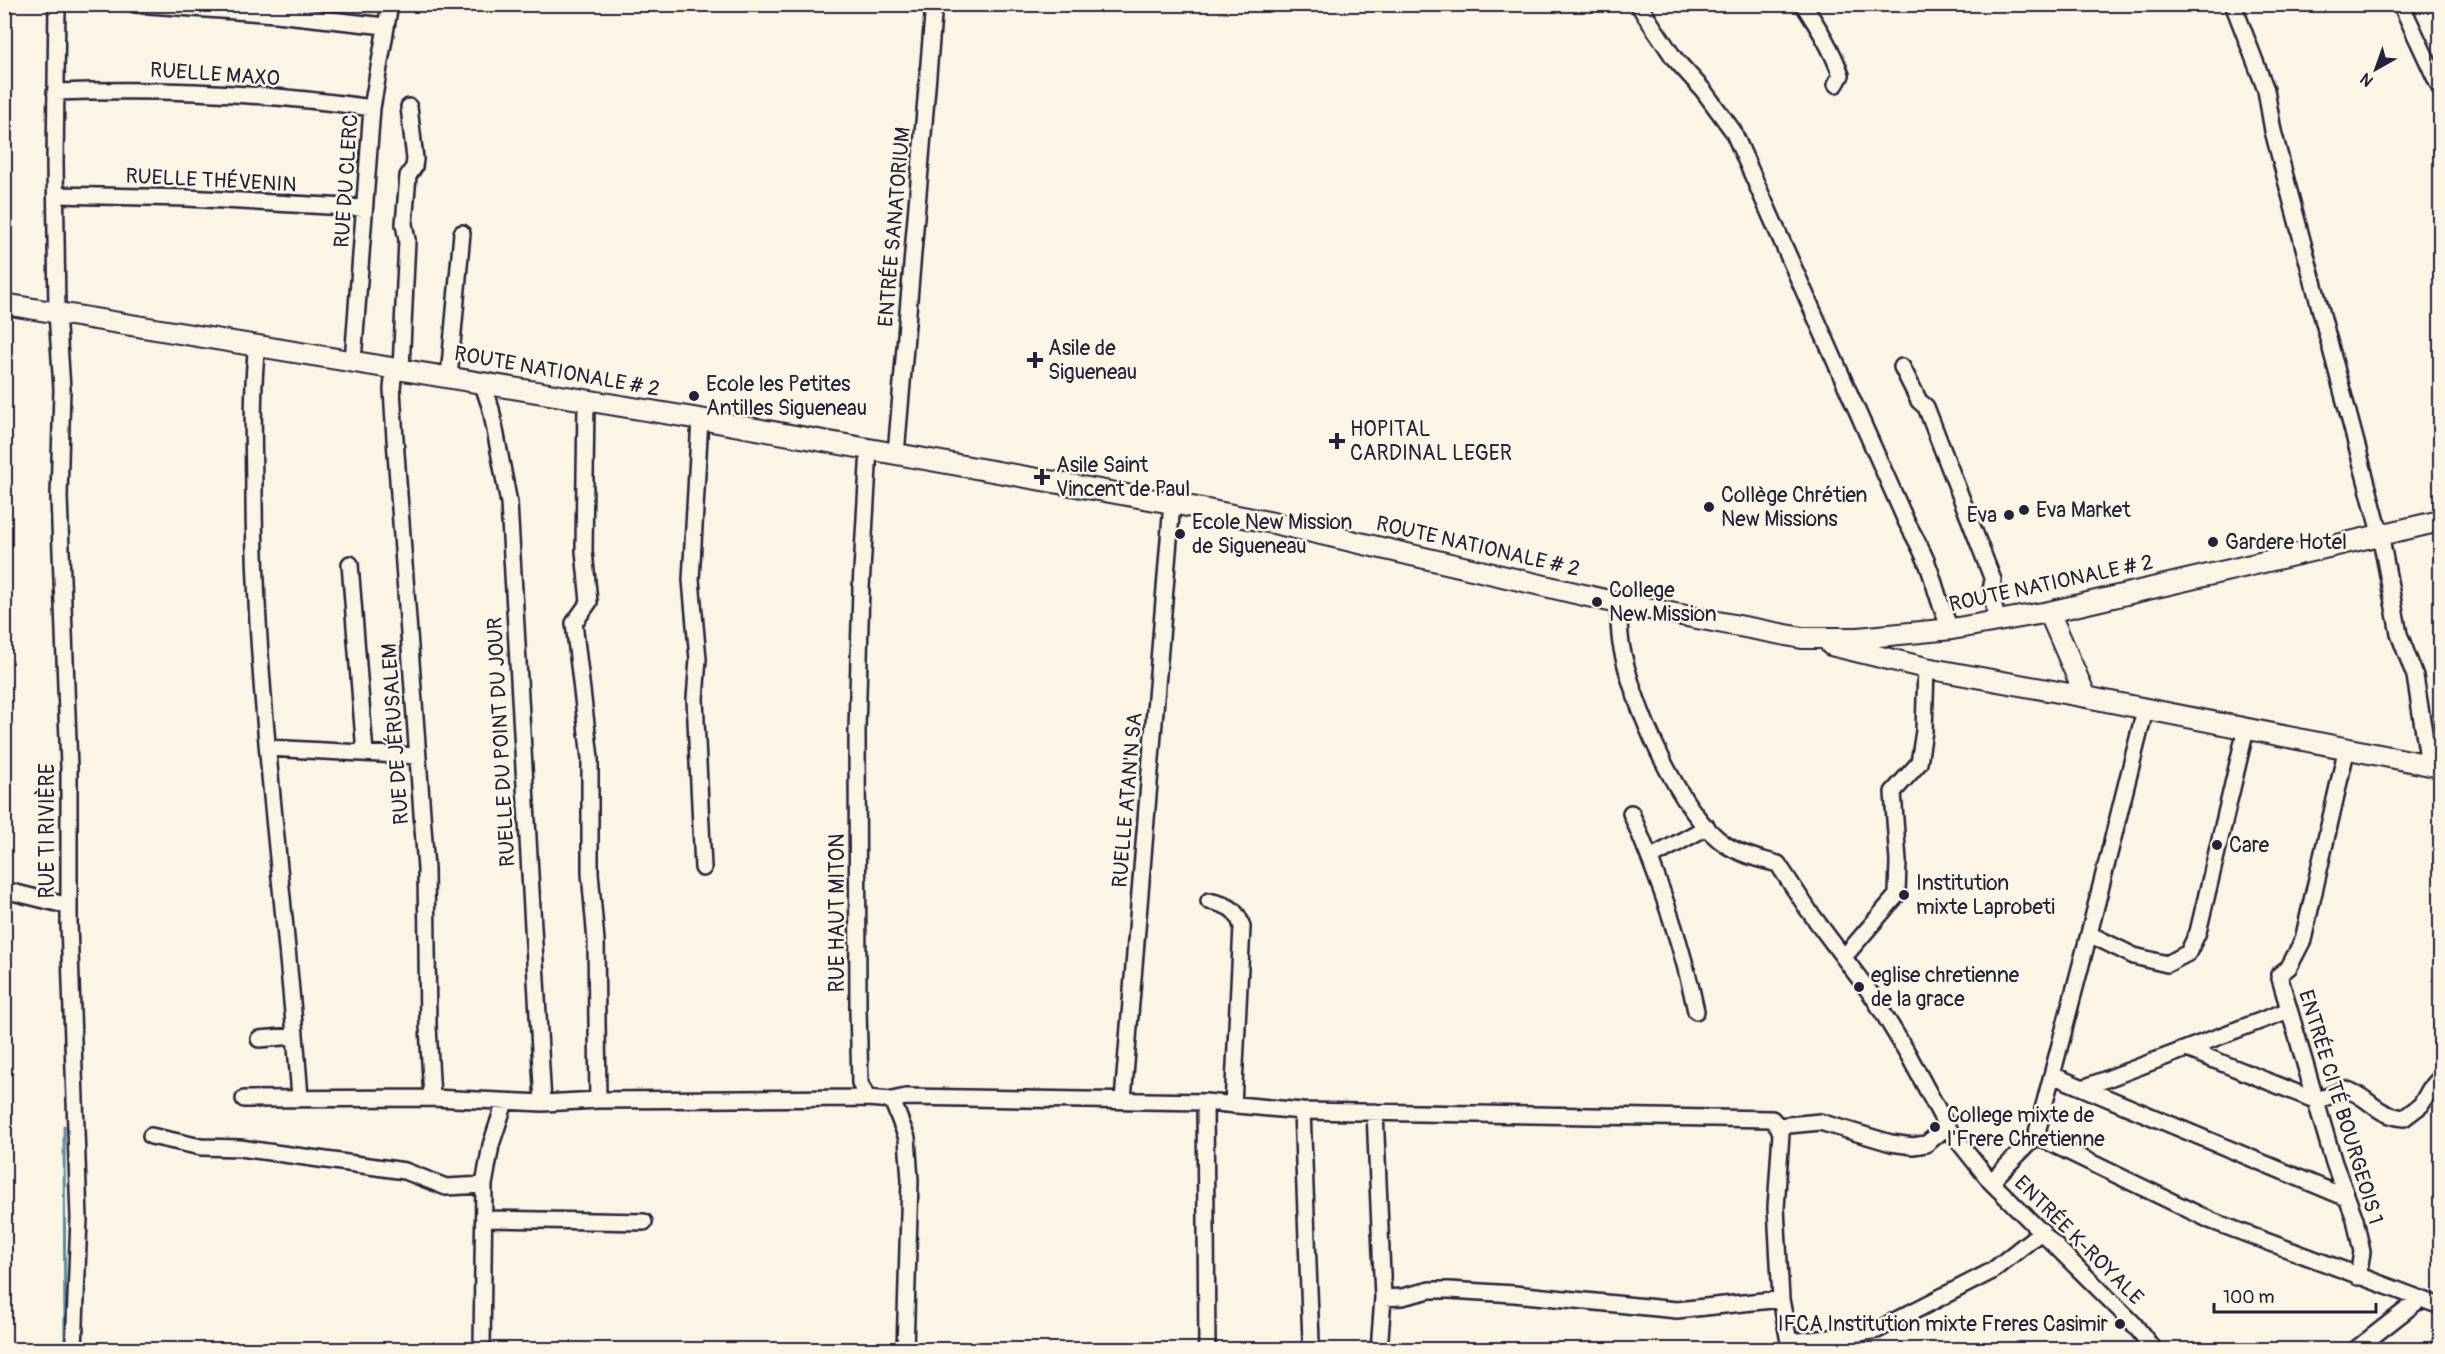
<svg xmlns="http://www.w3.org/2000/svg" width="2445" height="1354" viewBox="0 0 2445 1354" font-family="Pangolin,sans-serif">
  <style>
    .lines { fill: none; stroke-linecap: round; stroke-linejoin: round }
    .stream { stroke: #5a8a9a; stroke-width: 3 }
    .minor-casing { stroke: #22223b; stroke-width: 20 }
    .major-casing { stroke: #22223b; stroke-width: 24 }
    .minor { stroke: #fcf5e5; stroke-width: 15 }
    .major { stroke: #fcf5e5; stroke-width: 20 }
    .poi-dot { fill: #22223b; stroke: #fcf5e5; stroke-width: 2 }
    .labels { text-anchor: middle; stroke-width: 5; stroke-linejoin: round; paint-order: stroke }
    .street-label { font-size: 21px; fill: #22223b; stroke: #fcf5e5 }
    .poi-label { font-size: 21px; fill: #22223b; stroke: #fcf5e5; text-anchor: start }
  </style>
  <rect width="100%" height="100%" fill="#fcf5e5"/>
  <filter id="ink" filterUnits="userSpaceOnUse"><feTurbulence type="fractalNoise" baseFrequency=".0167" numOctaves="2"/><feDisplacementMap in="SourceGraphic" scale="12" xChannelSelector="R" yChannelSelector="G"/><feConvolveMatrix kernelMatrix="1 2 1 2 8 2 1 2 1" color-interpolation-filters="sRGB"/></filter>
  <g filter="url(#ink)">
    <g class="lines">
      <path class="stream" d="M 64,1126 L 65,1350"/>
      <g class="minor-casing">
        <path id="minor" d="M 57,4 L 55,162 L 57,312 L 62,389 L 59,497 L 69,767 L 69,923 L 79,1218 L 74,1350
          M 135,4 L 276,14 L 385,26
          M 1638,4 L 1674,58 L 1703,90 L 1733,131 L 1906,521 C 1914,536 1923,551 1929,568 C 1934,581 1944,621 1952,629
          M 1803,4 C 1818,27 1832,49 1841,75 L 1836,84
          M 2233,4 L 2266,90 L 2273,131 L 2380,533 L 2399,634 L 2415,676 L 2429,764
          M 2401,4 L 2440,88
          M 55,92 C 161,88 268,93 372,108
          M 56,195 L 187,198 L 364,208
          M 257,344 C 251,396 254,447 254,499 C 255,699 286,898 300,1098
          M 353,361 L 372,108 L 390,4
          M 394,367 L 392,389 L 395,439 L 426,869 L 428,1026 L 432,1098
          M 1902,367 L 1919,401 L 1926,407 L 1993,580 L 1991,590 L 1997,621
          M 401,369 L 407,240 L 404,224 L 408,176 L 414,167 L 415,159 L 409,107
          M 449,377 L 462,233
          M 482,382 L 491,409 L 509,503 L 543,1103
          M 586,402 L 584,551 L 589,602 L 574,623 L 590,758 L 590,873 L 596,941 L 598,1100
          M 700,419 L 691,580 L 698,659 L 695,699 L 703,868
          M 869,449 L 861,588 L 857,730 L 858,1009 L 860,1083 L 867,1098 L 892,1100 L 907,1138 L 910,1180 L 905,1350
          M 896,454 L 934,4
          M 350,564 L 365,753
          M 1618,603 C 1619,616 1619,631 1621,644 C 1631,700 1678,813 1726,845 C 1742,855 1760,859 1778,864 L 1809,911 L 1874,998 L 1908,1054 L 1947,1127 L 1991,1182 L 2133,1323 L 2154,1350
          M 2347,747 L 2303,940 L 2289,967 L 2279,975 L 2334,1163 L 2355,1219 L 2362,1252 L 2358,1277
          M 268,748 L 418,756
          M 1631,813 C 1659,878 1682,943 1696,1011
          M 1650,858 L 1707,827
          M 4,890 L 69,906
          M 1209,901 C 1227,905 1237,908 1242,927 L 1233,1105
          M 2089,934 L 2134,956 L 2167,964 L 2188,953 L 2198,932 L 2246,729
          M 1844,957 L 1897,895 L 1898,861 L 1893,792 L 1919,763 L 1924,731 L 1926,668
          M 259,1039 L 295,1036
          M 2187,1049 L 2317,1101 L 2345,1089 C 2371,1097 2372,1114 2404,1118 L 2421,1105 L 2430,1089 L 2440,1078
          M 2052,1075 L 2347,1198
          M 2083,1088 L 2289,1010
          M 244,1099 L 432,1098 L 543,1103 L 598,1100 L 867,1098
          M 892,1100 L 906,1097 L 1205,1102 L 1302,1111 L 1772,1119 L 1778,1126 L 1781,1133 L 1776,1208 L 1781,1299 L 1789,1342
          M 1123,1100 L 1172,503
          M 1302,1111 L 1311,1341
          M 1375,1112 L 1383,1298 L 1379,1350
          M 1778,1126 L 1820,1122 L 1891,1143 L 1913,1146 L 1926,1144 L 1947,1127
          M 151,1136 L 201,1147 L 240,1148 L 405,1171 L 446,1187 L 484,1185
          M 2036,1136 L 2212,1221 L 2440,1306
          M 1991,1182 L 2036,1136 L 2089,934 L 2145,710
          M 484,1219 L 644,1222
          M 1383,1298 L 1402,1297 L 1430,1290 L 1449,1290 L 1514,1294 L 1677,1310 L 1781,1299
          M 482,1350 L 484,1185 L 491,1145 L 505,1102
          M 1205,1350 L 1207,1345 L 1205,1102
          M 1788,1350 L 1789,1342 L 1830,1338 L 1877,1330 L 1992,1271 L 2042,1231
          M 2355,1350 L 2419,1300"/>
      </g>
      <g class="major-casing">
        <path id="major" d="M 4,304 L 700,419 L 1172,503 L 1278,524 L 1618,603 L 1802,638 L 1858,638 L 1952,629 L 2049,612 L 2440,521
          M 2049,612 L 2086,697
          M 1831,645 L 1926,668 L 2086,697 L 2440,767"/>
      </g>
      <use href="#minor" class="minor"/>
      <use href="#major" class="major"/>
    </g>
  </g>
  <g class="poi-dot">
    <path d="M1032 351h6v6h6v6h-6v6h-6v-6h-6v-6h6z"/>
    <circle cx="694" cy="396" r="6"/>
    <path d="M1334 432h6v6h6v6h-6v6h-6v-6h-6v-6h6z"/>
    <path d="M1039 468h6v6h6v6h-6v6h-6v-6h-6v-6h6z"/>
    <circle cx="1709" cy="507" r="6"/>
    <circle cx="2024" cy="510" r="6"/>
    <circle cx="2009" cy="515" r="6"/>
    <circle cx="1180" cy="534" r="6"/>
    <circle cx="2213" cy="542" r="6"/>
    <circle cx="1597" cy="602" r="6"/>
    <circle cx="2217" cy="845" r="6"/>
    <circle cx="1904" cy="895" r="6"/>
    <circle cx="1859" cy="987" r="6"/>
    <circle cx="1935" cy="1127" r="6"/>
    <circle cx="2120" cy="1324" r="6"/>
  </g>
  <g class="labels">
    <g class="street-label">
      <text transform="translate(215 74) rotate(4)" y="7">RUELLE MAXO</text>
      <text transform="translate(211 180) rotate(3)" y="7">RUELLE THÉVENIN</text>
      <text transform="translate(346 181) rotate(-86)" y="7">RUE DU CLERC</text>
      <text transform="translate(894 227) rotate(-85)" y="7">ENTRÉE SANATORIUM</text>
      <text transform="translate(557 371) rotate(10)" y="7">ROUTE NATIONALE # 2</text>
      <text transform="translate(1478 546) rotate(13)" y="7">ROUTE NATIONALE # 2</text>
      <text transform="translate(2051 583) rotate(-12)" y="7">ROUTE NATIONALE # 2</text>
      <text transform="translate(395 734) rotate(-94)" y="7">RUE DE JÉRUSALEM</text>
      <text transform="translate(501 742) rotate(-93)" y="7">RUELLE DU POINT DU JOUR</text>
      <text transform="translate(1127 800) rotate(-85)" y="7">RUELLE ATAN'N SA</text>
      <text transform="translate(47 831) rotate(-90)" y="7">RUE TI RIVIÈRE</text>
      <text transform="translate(837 913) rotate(-90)" y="7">RUE HAUT MITON</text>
      <text transform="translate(2341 1107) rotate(73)" y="7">ENTRÉE CITÉ BOURGEOIS 1</text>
      <text transform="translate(2079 1240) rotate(45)" y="7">ENTRÉE K-ROYALE</text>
    </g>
    <g class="poi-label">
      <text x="1048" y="355">Asile de<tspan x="1048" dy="24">Sigueneau</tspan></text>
      <text x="706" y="391">Ecole les Petites<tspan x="706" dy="24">Antilles Sigueneau</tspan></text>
      <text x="1350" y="436">HOPITAL<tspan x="1350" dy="24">CARDINAL LEGER</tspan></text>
      <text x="1056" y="472">Asile Saint<tspan x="1056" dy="24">Vincent de Paul</tspan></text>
      <text x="1721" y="502">Collège Chrétien<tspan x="1721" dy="24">New Missions</tspan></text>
      <text x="2036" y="517">Eva Market</text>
      <text x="1997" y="522" text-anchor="end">Eva</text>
      <text x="1192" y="529">Ecole New Mission<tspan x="1192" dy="24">de Sigueneau</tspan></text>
      <text x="2225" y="549">Gardere Hotel</text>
      <text x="1609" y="597">College<tspan x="1609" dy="24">New Mission</tspan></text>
      <text x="2229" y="852">Care</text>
      <text x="1916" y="890">Institution<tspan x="1916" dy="24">mixte Laprobeti</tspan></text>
      <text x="1871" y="982">eglise chretienne<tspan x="1871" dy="24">de la grace</tspan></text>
      <text x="1947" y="1122">College mixte de<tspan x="1947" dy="24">l'Frere Chretienne</tspan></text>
      <text x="2108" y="1331" text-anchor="end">IFCA Institution mixte Freres Casimir</text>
    </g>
  </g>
  <rect width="2445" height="1354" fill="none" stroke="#fcf5e5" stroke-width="24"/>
  <rect x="12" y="12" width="2421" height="1330" fill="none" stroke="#22223b" stroke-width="2" filter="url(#ink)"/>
  <g transform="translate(2376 69) rotate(220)" stroke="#fcf5e5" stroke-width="4.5" paint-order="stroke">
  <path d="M0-4.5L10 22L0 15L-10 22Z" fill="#22223b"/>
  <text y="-9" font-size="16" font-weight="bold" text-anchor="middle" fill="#22223b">N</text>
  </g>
  <path d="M2214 1303v9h162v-9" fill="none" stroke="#22223b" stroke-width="3"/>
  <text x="2223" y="1303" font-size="18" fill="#22223b" stroke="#fcf5e5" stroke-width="4.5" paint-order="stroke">100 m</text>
</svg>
